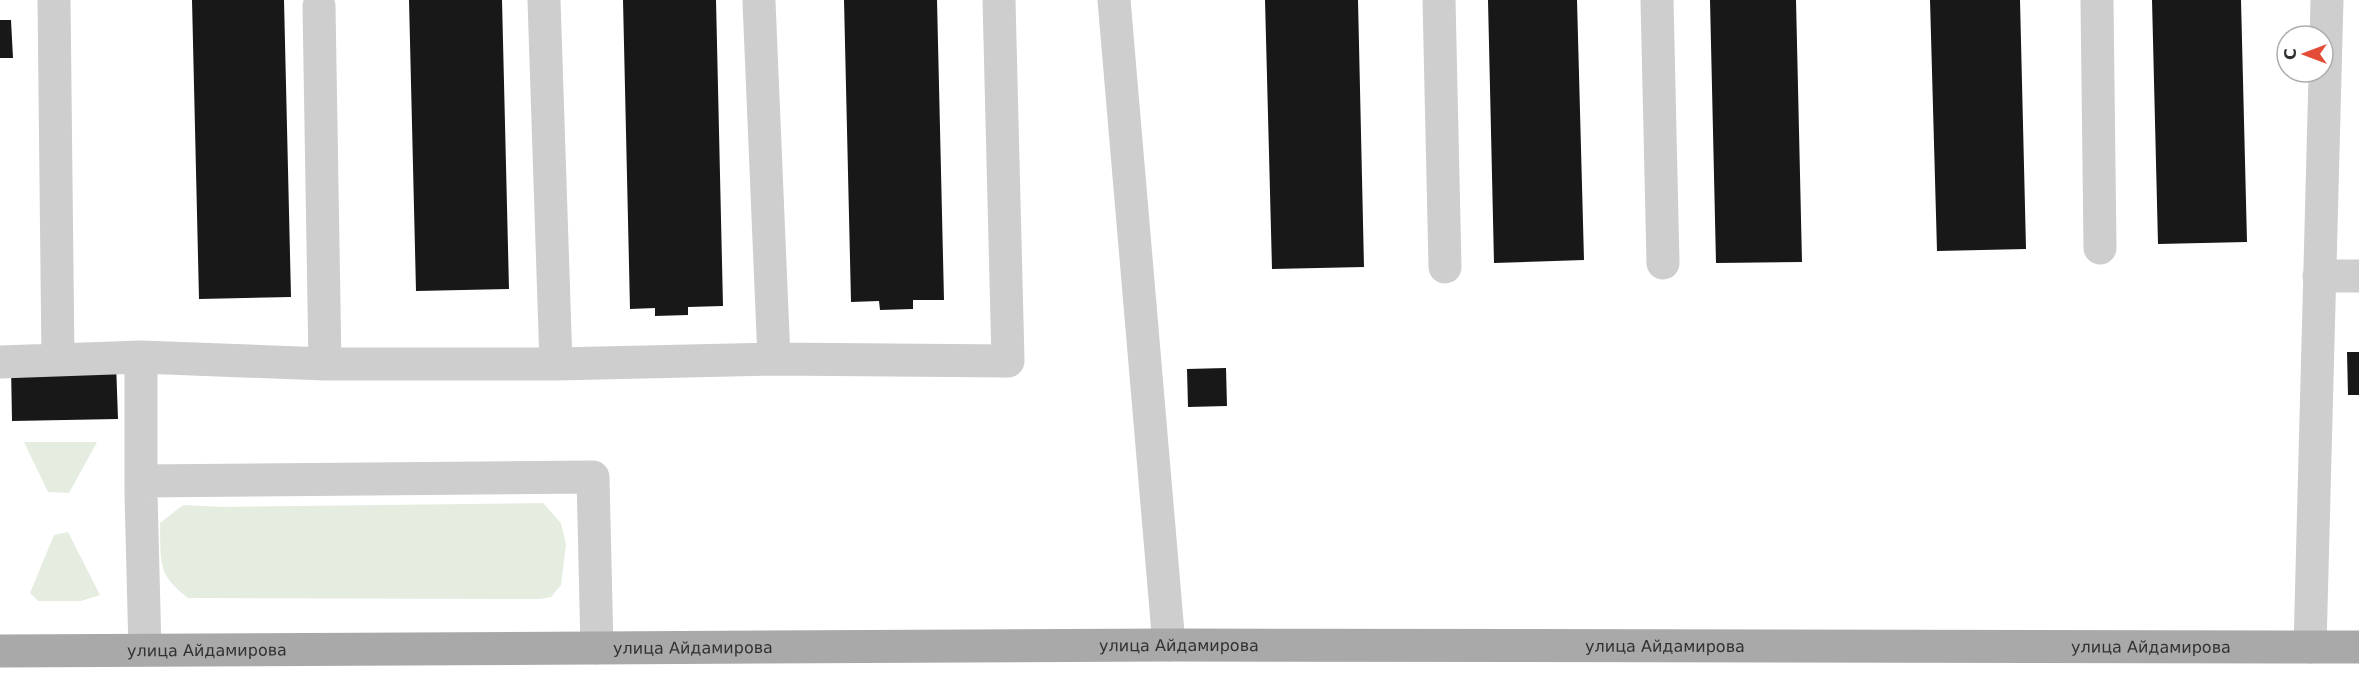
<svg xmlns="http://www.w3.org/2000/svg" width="2359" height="693" viewBox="0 0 2359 693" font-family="'DejaVu Sans',sans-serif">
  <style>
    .green { fill: #e4eddf }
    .building { fill: #181818 }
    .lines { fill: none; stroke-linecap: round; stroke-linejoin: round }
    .minor { stroke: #cecece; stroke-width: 33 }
    .major { stroke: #a9a9a9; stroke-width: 33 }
    .labels { text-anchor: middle; stroke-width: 6; stroke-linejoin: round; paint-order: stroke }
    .street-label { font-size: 16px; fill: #313131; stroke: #fff }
  </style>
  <rect width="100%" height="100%" fill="#fff"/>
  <path class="green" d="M 24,442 L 97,442 L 69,493 L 48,492 Z
    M 543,503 L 561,523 L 566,544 L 561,585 L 551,597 L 540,599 L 188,598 C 156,574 161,560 160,523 L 183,505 L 224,507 Z
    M 68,532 L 100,595 L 81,601 L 38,601 L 30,593 L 54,535 Z"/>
  <path class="building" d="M 192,0 L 284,0 L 291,297 L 199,299 Z
    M 409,0 L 502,0 L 509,289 L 416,291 Z
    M 623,0 L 716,0 L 723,306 L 688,307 L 688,315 L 655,316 L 655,308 L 630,309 Z
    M 844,0 L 937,0 L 944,300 L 913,300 L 913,309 L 880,310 L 879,301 L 851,302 Z
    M 1265,0 L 1358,0 L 1364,267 L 1272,269 Z
    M 1488,0 L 1577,0 L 1584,260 L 1494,263 Z
    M 1710,0 L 1796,0 L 1802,262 L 1716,263 Z
    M 1930,0 L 2020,0 L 2026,249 L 1937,251 Z
    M 2152,0 L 2241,0 L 2247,242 L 2158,244 Z
    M 0,20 L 11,20 L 13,58 L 0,58 Z
    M 2347,352 L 2359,352 L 2359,395 L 2348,395 Z
    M 116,363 L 118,419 L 12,421 L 11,366 Z
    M 1226,368 L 1227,406 L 1188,407 L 1187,369 Z"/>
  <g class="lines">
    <path class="minor" d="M 54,0 L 58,360
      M 544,0 L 556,364
      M 1114,0 L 1169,645
      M 1439,0 L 1445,267
      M 1657,0 L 1663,263
      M 2097,0 L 2100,248
      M 759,2 L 774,359
      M 319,6 L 325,364
      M 2319,276 L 2359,276
      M 141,357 L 141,494 L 145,650
      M 0,362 L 141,357 L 325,364 L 556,364 L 774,359 L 1008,361 L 999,0
      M 141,481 L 593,477 L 597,648
      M 2310,647 L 2327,0"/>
    <path class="major" id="s1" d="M 0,651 L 1169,645 L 2359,647"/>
  </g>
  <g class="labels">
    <g class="street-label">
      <text dy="6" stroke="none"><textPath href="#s1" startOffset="1179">улица Айдамирова</textPath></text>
      <text dy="6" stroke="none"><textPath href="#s1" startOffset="1665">улица Айдамирова</textPath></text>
      <text dy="6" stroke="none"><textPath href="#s1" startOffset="693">улица Айдамирова</textPath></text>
      <text dy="6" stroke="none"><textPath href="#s1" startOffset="2151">улица Айдамирова</textPath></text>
      <text dy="6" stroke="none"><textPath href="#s1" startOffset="207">улица Айдамирова</textPath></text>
    </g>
  </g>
  <g transform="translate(2305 54) rotate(270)"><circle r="28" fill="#ffffff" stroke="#adadad" stroke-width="1.5"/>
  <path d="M0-4.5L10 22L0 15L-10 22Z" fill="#e34d37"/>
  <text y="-9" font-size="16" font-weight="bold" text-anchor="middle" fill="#313131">С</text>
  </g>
</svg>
